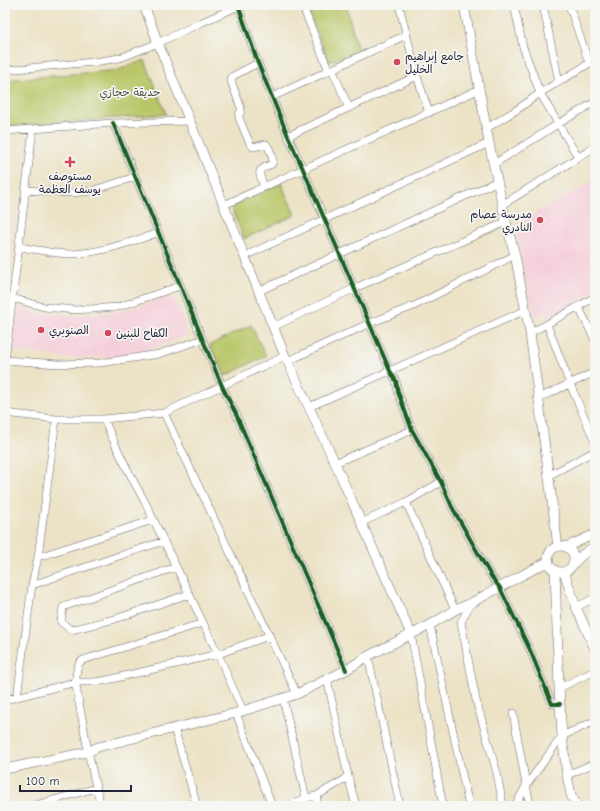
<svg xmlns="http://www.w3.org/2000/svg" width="600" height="811" viewBox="0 0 600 811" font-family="'Comic Neue','Playpen Sans Arabic',sans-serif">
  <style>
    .built { fill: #f5cfda }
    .green { fill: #b9c668; stroke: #6e7452 }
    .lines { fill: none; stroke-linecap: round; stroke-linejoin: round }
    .minor-casing { stroke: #69666c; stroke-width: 8 }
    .secondary-casing { stroke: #69666c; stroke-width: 10 }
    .minor { stroke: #fff; stroke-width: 7 }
    .secondary { stroke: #fff; stroke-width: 9 }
    .cycleway-casing { stroke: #f6f6f2; stroke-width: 6 }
    .cycleway { stroke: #1b5e20; stroke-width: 4 }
    .poi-dot { fill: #d1495b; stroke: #f6f6f2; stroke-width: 1.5 }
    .labels { text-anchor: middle; stroke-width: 3.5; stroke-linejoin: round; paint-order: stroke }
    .poi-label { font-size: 11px; fill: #22223b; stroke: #f6f6f2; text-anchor: start }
    .park-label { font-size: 11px; fill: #4f5348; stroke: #f6f6f2 }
  </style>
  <rect width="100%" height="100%" fill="#f6f6f2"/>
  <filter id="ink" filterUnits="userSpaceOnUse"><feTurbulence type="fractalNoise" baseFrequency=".025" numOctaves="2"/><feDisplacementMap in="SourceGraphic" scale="8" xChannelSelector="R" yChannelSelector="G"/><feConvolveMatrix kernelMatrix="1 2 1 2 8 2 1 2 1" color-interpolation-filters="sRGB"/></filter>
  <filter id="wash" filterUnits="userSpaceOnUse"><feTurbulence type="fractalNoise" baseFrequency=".012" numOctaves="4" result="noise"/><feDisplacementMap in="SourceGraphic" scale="16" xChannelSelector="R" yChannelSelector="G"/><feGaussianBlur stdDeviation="0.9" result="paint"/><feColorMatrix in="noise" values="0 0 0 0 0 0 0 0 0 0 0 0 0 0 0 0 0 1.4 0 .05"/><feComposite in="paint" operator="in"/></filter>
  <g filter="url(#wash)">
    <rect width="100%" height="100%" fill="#ece3c6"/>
    <path class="built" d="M 595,180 L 595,290 L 547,319 L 543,312 L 534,317 L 515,225 L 565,196 Z
      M 169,295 L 175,301 L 188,335 L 150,349 L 109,357 L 67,358 L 11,350 L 18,307 L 46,314 L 75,316 L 119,311 L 156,301 Z"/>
    <path class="green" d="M 306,5 L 346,5 L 358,50 L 329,62 Z
      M 145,60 L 166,114 L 5,127 L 5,80 L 118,70 Z
      M 281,183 L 295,215 L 244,239 L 231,207 Z
      M 251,325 L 266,356 L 225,376 L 210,345 Z"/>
  </g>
  <g filter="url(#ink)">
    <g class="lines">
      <g class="minor-casing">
        <path id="minor" d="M 238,5 L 258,63 L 288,136 L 303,169 L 390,371 L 396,381 L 398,392 L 412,430 L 441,482 L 452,507 L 491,576 L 500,588 L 530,650 L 552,704 L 560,704
          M 302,5 L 329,71
          M 399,5 L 417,76 L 429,113
          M 514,5 L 523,47 L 540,93 L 578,157
          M 543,5 L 559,82
          M 569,5 L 589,63
          M 258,63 L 233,76 L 231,79 L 231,81 L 241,108 L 241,112 L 239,114 L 239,118 L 250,144 L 253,147 L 266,144 C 270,149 274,158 272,164 C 255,171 259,171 264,187
          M 332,69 L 349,108
          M 5,70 L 94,62 L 120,58 L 158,43 L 200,23 L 241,5
          M 272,97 L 406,35
          M 113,123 L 222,386 L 236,414 L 346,670
          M 487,128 L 518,109 L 540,93 L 595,60
          M 5,131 L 113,123 L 190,121
          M 288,136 L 417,76
          M 494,164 L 558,124 L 595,102
          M 25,190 L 72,193 L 91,191 L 135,177
          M 224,205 L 480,89
          M 502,205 L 595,147
          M 19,247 C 35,249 55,254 71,254 C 101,253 130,242 158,233
          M 245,256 L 489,143
          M 259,291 L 498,181
          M 12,298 L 44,307 L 75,310 L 118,307 L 180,286
          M 578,306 L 595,340
          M 547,324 L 570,384 L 595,442
          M 273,327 L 355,288 L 506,222
          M 530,333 L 547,324 L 595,297
          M 5,360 L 33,129
          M 5,360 L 58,364 L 100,363 L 159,354 L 203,339
          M 288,361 L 370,323 L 414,306 L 515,255
          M 539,398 L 595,372
          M 309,407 L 526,310
          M 5,413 L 56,419 L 104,419 L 164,413 L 285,356
          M 164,413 L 297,694
          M 104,419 C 116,448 131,477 146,504 L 218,654 L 243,711
          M 335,463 L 412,430
          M 548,476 L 595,451
          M 406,502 L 455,610
          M 361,523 L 406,502 L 441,482
          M 38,557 L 153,520
          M 176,567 L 63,607 L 61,622 L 71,630 L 115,619 L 189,594
          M 32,585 L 164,541
          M 471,603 L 461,622 L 476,700 L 497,773 L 503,806
          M 576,607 L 595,598
          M 430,625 L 469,806
          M 411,634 L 443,806
          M 368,656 L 400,806
          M 327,678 L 348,776 L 356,806
          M 559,688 L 595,671
          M 17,697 L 32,585 L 38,557 L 56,419
          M 283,698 L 306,798
          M 5,700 L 76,682 L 93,682 L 103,681 L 218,654 L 269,636
          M 236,713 L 272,806
          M 513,713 L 530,806
          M 174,728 L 197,806
          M 567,775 L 595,763
          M 316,796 L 318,806
          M 32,806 L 96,788
          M 101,806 C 93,777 87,748 82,718 C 79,701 72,680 79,663 L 83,660 L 203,623
          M 289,806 L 306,798 L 316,796 L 342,781 L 348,776
          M 515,806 L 526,786 L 562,736 L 595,721"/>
      </g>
      <g class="secondary-casing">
        <path id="secondary" d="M 144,5 L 158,43 L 285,356 L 335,463 L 411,634
          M 464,5 L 489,143 L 506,222 L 515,255 L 530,333 L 558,547
          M548 559a13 13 0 1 1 26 0a13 13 0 1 1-26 0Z
          M 566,547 L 595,534
          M 574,563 L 582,555 L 595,546
          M 555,570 L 559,688 L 562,736 L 567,775 L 571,795 L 577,806
          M 564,572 L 576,607 L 595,649
          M 5,769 L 88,752 L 98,747 L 236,713 L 297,694 L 346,670 L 368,656 L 430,625 L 455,610 L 471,603 L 528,572 L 549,561"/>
      </g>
      <use href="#minor" class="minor"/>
      <use href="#secondary" class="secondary"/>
      <g class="cycleway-casing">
        <path id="cycleway" d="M 238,5 L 258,63 L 288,136 L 303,169 L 390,371 L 396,381 L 398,392 L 412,430 L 441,482 L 452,507 L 491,576 L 500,588 L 530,650 L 552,704 L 560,704
          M 113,123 L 222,386 L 236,414 L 346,670"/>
      </g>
      <use href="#cycleway" class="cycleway"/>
    </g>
  </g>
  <g class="poi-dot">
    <circle cx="397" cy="62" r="4"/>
    <path d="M68 156h4v4h4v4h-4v4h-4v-4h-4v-4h4z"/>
    <circle cx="540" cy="220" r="4"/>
    <circle cx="41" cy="330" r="4"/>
    <circle cx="108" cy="333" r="4"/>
  </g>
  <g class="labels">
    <g class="poi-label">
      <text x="405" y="60">جامع إبراهيم<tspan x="405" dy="13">الخليل</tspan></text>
      <text x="70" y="180" text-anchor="middle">مستوصف<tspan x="70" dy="13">يوسف العظمة</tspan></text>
      <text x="532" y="218" text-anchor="end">مدرسة عصام<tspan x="532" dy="13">النادري</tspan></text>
      <text x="49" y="334">الصنوبري</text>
      <text x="116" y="337">الكفاح للبنين</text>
    </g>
    <g class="park-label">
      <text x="130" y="96">حديقة حجازي</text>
    </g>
  </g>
  <rect width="600" height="811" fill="none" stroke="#f6f6f2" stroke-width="20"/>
  <path d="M20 785v6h111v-6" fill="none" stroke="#22223b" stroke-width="2"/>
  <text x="26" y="785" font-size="12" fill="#22223b" stroke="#f6f6f2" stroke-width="3" paint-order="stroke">100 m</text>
</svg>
